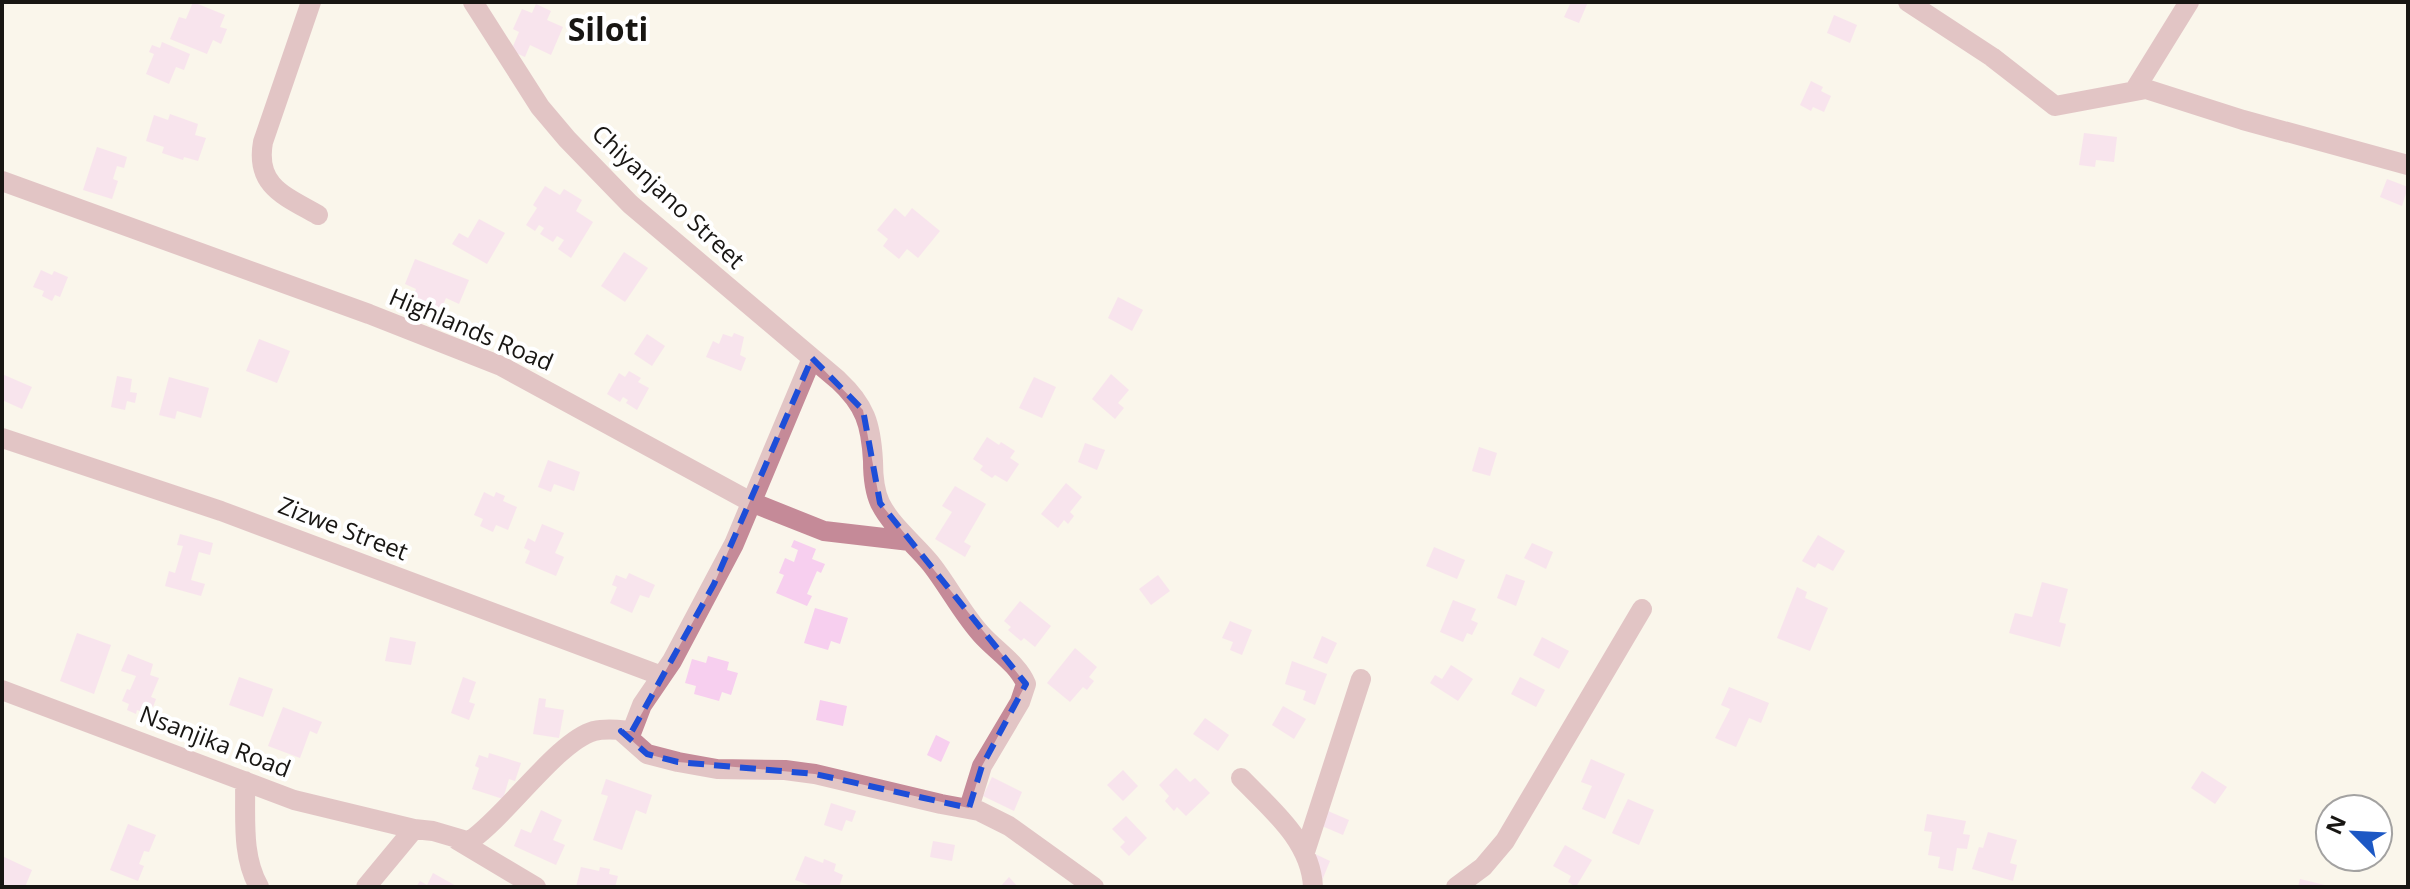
<svg xmlns="http://www.w3.org/2000/svg" width="2410" height="889" viewBox="0 0 2410 889" font-family="'Open Sans',sans-serif">
  <style>
    .building { fill: #f7cfef }
    .lines { fill: none; stroke-linecap: round; stroke-linejoin: round }
    .minor { stroke: #c58a98; stroke-width: 20 }
    .marked { fill: none; stroke: #1d4ed8; stroke-width: 6; stroke-dasharray: 16 10; stroke-linejoin: round }
    .labels { text-anchor: middle; stroke-width: 8; stroke-linejoin: round; paint-order: stroke }
    .street-label { font-size: 24px; fill: #181613; stroke: #fff }
    .district-label { font-size: 32px; font-weight: bold; fill: #181613; stroke: #fff }
  </style>
  <rect width="100%" height="100%" fill="#faf5eb"/>
  <path class="building" d="M 193,2 L 225,15 L 220,27 L 227,29 L 221,44 L 213,40 L 207,54 L 170,39 L 179,17 L 186,19 Z
    M 1571,2 L 1588,2 L 1579,23 L 1564,17 Z
    M 536,4 L 551,11 L 547,20 L 563,27 L 551,55 L 530,45 L 525,57 L 511,51 L 519,32 L 513,29 L 522,9 L 532,13 Z
    M 1834,15 L 1857,25 L 1850,43 L 1827,33 Z
    M 162,42 L 190,54 L 184,70 L 176,67 L 169,84 L 146,74 L 154,54 L 149,52 L 152,45 L 160,48 Z
    M 1811,81 L 1823,87 L 1821,91 L 1831,96 L 1824,112 L 1813,107 L 1811,111 L 1800,105 Z
    M 170,114 L 198,124 L 195,135 L 206,138 L 198,161 L 184,157 L 183,160 L 162,153 L 164,147 L 146,141 L 154,115 L 168,120 Z
    M 2084,133 L 2117,137 L 2114,162 L 2096,160 L 2095,167 L 2079,165 Z
    M 97,147 L 127,157 L 124,168 L 117,166 L 113,179 L 118,181 L 112,199 L 83,190 Z
    M 2387,179 L 2408,187 L 2402,206 L 2380,197 Z
    M 545,186 L 560,195 L 564,189 L 582,200 L 576,211 L 593,222 L 571,258 L 558,249 L 564,240 L 557,236 L 553,242 L 540,234 L 544,228 L 539,225 L 535,231 L 526,225 L 537,208 L 533,205 Z
    M 895,208 L 905,217 L 912,208 L 940,231 L 918,258 L 907,249 L 899,259 L 883,246 L 888,239 L 877,230 Z
    M 479,219 L 505,233 L 487,264 L 452,244 L 459,233 L 468,238 Z
    M 624,252 L 648,268 L 625,302 L 601,286 Z
    M 415,259 L 469,280 L 459,304 L 446,298 L 439,314 L 411,303 L 416,289 L 405,284 Z
    M 41,270 L 52,275 L 54,271 L 68,277 L 60,297 L 55,295 L 52,301 L 42,296 L 44,291 L 33,287 Z
    M 1118,297 L 1143,310 L 1132,331 L 1108,318 Z
    M 734,333 L 744,337 L 740,355 L 746,358 L 741,371 L 706,357 L 713,341 L 719,344 L 723,334 L 732,337 Z
    M 647,334 L 665,346 L 652,366 L 634,354 Z
    M 259,339 L 290,351 L 277,383 L 246,371 Z
    M 629,371 L 641,378 L 638,382 L 649,388 L 637,410 L 626,403 L 628,400 L 623,397 L 620,402 L 607,394 L 619,373 L 625,377 Z
    M 2,374 L 32,387 L 22,409 L 2,400 Z
    M 1111,374 L 1129,390 L 1118,403 L 1124,408 L 1115,419 L 1092,399 Z
    M 117,376 L 132,379 L 130,392 L 137,393 L 135,403 L 127,401 L 125,410 L 111,407 Z
    M 169,377 L 209,388 L 201,418 L 177,411 L 175,419 L 159,415 Z
    M 1034,377 L 1056,387 L 1042,418 L 1019,408 Z
    M 987,437 L 999,445 L 1001,442 L 1015,451 L 1010,458 L 1019,464 L 1007,482 L 995,475 L 992,478 L 980,470 L 983,466 L 973,459 Z
    M 1085,443 L 1105,450 L 1097,470 L 1078,462 Z
    M 1479,447 L 1497,453 L 1490,476 L 1472,471 Z
    M 548,460 L 580,472 L 574,491 L 554,484 L 551,492 L 538,487 Z
    M 1066,483 L 1082,497 L 1070,512 L 1074,516 L 1068,524 L 1064,520 L 1058,528 L 1041,514 Z
    M 955,486 L 986,504 L 964,542 L 971,546 L 965,557 L 935,539 L 952,512 L 942,506 Z
    M 484,492 L 494,497 L 496,492 L 505,496 L 503,501 L 517,507 L 508,530 L 496,525 L 493,532 L 480,526 L 483,519 L 474,515 Z
    M 542,524 L 564,533 L 555,553 L 564,557 L 556,576 L 525,563 L 530,551 L 524,548 L 528,538 L 535,542 Z
    M 180,534 L 213,543 L 210,555 L 199,552 L 191,580 L 205,584 L 201,596 L 165,586 L 169,571 L 175,573 L 183,546 L 177,545 Z
    M 1818,535 L 1845,551 L 1833,571 L 1818,563 L 1815,568 L 1802,561 Z
    M 794,540 L 816,549 L 812,559 L 825,564 L 821,573 L 817,571 L 807,594 L 812,596 L 807,606 L 776,593 L 784,575 L 779,573 L 785,558 L 794,562 L 798,550 L 791,547 Z
    M 1532,543 L 1553,552 L 1546,569 L 1524,558 Z
    M 1434,547 L 1465,560 L 1457,579 L 1426,566 Z
    M 629,573 L 655,585 L 649,598 L 640,595 L 632,613 L 610,603 L 617,587 L 612,585 L 616,575 L 626,579 Z
    M 1506,574 L 1525,581 L 1516,606 L 1497,598 Z
    M 1158,575 L 1170,591 L 1151,605 L 1139,589 Z
    M 2042,582 L 2068,589 L 2059,622 L 2066,624 L 2060,647 L 2009,633 L 2015,613 L 2032,617 Z
    M 1797,587 L 1807,592 L 1805,598 L 1828,608 L 1810,651 L 1777,638 Z
    M 1453,600 L 1476,609 L 1471,620 L 1478,623 L 1472,635 L 1467,633 L 1463,642 L 1440,632 Z
    M 1020,601 L 1051,626 L 1035,647 L 1024,638 L 1021,641 L 1008,630 L 1011,627 L 1004,621 Z
    M 815,608 L 848,618 L 840,644 L 831,641 L 828,650 L 804,643 Z
    M 1230,621 L 1252,630 L 1242,655 L 1230,650 L 1233,642 L 1222,638 Z
    M 77,633 L 111,645 L 94,694 L 60,681 Z
    M 1322,636 L 1337,643 L 1327,664 L 1313,658 Z
    M 390,637 L 416,642 L 411,665 L 385,661 Z
    M 1542,637 L 1569,651 L 1559,669 L 1533,655 Z
    M 1075,648 L 1097,667 L 1089,677 L 1094,681 L 1087,690 L 1083,687 L 1070,702 L 1047,683 Z
    M 128,654 L 153,664 L 150,675 L 159,678 L 151,697 L 156,699 L 153,707 L 148,705 L 145,713 L 137,710 L 136,714 L 127,710 L 129,704 L 122,701 L 127,689 L 130,690 L 136,676 L 121,671 Z
    M 708,656 L 729,662 L 727,670 L 738,673 L 731,695 L 722,692 L 719,701 L 694,694 L 696,686 L 685,683 L 692,659 L 706,663 Z
    M 1292,661 L 1327,674 L 1315,705 L 1303,700 L 1306,691 L 1285,684 Z
    M 1451,665 L 1473,679 L 1458,701 L 1430,683 L 1435,675 L 1442,679 Z
    M 239,677 L 273,689 L 263,717 L 229,705 Z
    M 463,677 L 476,682 L 469,702 L 475,704 L 469,720 L 451,713 Z
    M 1520,677 L 1545,690 L 1536,707 L 1511,694 Z
    M 1729,687 L 1769,703 L 1761,723 L 1749,718 L 1736,747 L 1715,738 L 1730,709 L 1721,705 Z
    M 539,698 L 546,699 L 545,707 L 564,710 L 559,738 L 533,734 Z
    M 820,700 L 847,706 L 843,726 L 816,720 Z
    M 1283,706 L 1306,719 L 1294,739 L 1272,725 Z
    M 283,707 L 322,722 L 317,734 L 310,731 L 300,758 L 268,746 Z
    M 1205,718 L 1229,735 L 1218,751 L 1193,734 Z
    M 936,735 L 950,742 L 941,762 L 927,755 Z
    M 489,753 L 521,763 L 515,781 L 509,779 L 503,799 L 472,789 L 479,768 L 475,766 L 479,755 L 488,758 Z
    M 1591,759 L 1625,774 L 1605,819 L 1582,809 L 1592,786 L 1581,782 Z
    M 1176,768 L 1190,782 L 1195,778 L 1210,793 L 1186,816 L 1177,807 L 1174,811 L 1165,801 L 1169,796 L 1159,785 Z
    M 1123,770 L 1138,786 L 1123,801 L 1107,785 Z
    M 2202,771 L 2227,787 L 2215,804 L 2191,788 Z
    M 992,777 L 1022,792 L 1014,811 L 983,796 Z
    M 606,779 L 652,795 L 646,814 L 636,810 L 622,850 L 593,840 L 608,796 L 601,794 Z
    M 1628,799 L 1654,810 L 1639,845 L 1612,833 Z
    M 831,803 L 856,811 L 852,822 L 846,820 L 842,831 L 824,825 Z
    M 541,810 L 562,820 L 553,840 L 565,845 L 556,865 L 514,846 L 521,829 L 531,833 Z
    M 1328,811 L 1349,820 L 1343,835 L 1322,826 Z
    M 1927,814 L 1966,821 L 1963,834 L 1970,835 L 1967,849 L 1957,848 L 1953,871 L 1938,868 L 1940,857 L 1928,855 L 1932,832 L 1924,831 Z
    M 1126,816 L 1147,838 L 1129,856 L 1120,847 L 1125,842 L 1112,829 Z
    M 128,824 L 156,835 L 149,852 L 144,851 L 139,864 L 144,866 L 138,881 L 110,870 Z
    M 1988,832 L 2017,840 L 2010,863 L 2017,865 L 2013,881 L 1972,869 L 1979,847 L 1983,848 Z
    M 933,841 L 955,845 L 952,861 L 930,857 Z
    M 1565,845 L 1592,860 L 1576,887 L 1568,882 L 1571,876 L 1553,866 Z
    M 1313,853 L 1330,861 L 1321,883 Z
    M 2,856 L 32,870 L 25,887 L 2,887 Z
    M 805,856 L 823,863 L 824,859 L 836,864 L 834,871 L 843,875 L 839,887 L 814,887 L 795,880 Z
    M 581,867 L 599,871 L 600,867 L 610,869 L 609,874 L 618,876 L 615,887 L 576,887 Z
    M 433,873 L 458,887 L 416,887 L 420,881 L 427,885 Z
    M 1009,877 L 1018,887 L 1000,887 Z
    M 2300,879 L 2329,886 L 2329,887 L 2298,887 Z"/>
  <g class="lines">
    <path class="minor" d="M 311,2 L 263,142 C 255,186 285,196 318,215
      M 473,2 L 540,107 L 567,139 L 630,204 L 838,380 C 865,405 871,424 873,461 C 873,475 874,490 880,503 C 892,527 915,544 931,564 C 949,587 962,613 981,634 C 995,650 1018,664 1026,684 L 1020,702 L 982,766 L 969,808
      M 1908,2 L 1992,57 L 2055,106 L 2146,89 L 2243,120 L 2408,165
      M 2134,91 L 2189,2
      M 2,181 L 369,314 L 501,366 L 751,502 L 824,531 L 910,541
      M 2,438 L 221,511 L 662,676
      M 2,690 L 294,800 L 414,829
      M 621,731 L 647,754 L 678,762 L 717,769 L 785,770 L 815,774 L 941,804 L 979,811 L 1009,826 L 1094,887
      M 1241,778 C 1271,809 1311,841 1313,887
      M 245,781 C 246,817 241,855 259,887
      M 457,840 L 536,887
      M 1305,852 L 1361,679
      M 366,887 L 414,829 L 433,831 L 467,841 L 471,840 C 507,815 558,741 594,731 C 607,728 619,730 632,731 L 642,705 L 672,661 L 734,544 L 812,358
      M 1456,887 L 1483,867 L 1505,841 L 1642,609"/>
  </g>
  <path d="M0 0H2410V889H0ZM 812,358 L 863,410 L 880,503 L 1026,684 L 982,766 L 969,808 L 815,774 L 678,762 L 647,754 L 621,731 L 632,731 L 714,584 Z" fill="#faf5eb" fill-opacity=".55" fill-rule="evenodd"/>
  <path class="marked" d="M 812,358 L 863,410 L 880,503 L 1026,684 L 982,766 L 969,808 L 815,774 L 678,762 L 647,754 L 621,731 L 632,731 L 714,584 Z"/>
  <g class="labels">
    <g class="street-label">
      <text transform="translate(668 197) rotate(43)" y="8">Chiyanjano Street</text>
      <text transform="translate(471 330) rotate(23)" y="8">Highlands Road</text>
      <text transform="translate(343 529) rotate(21)" y="8">Zizwe Street</text>
      <text transform="translate(215 742) rotate(21)" y="8">Nsanjika Road</text>
    </g>
    <g class="district-label">
      <text x="608" y="41">Siloti</text>
    </g>
  </g>
  <rect width="2410" height="889" fill="none" stroke="#181613" stroke-width="8"/>
  <g transform="translate(2354 833) rotate(294)"><circle r="38" fill="#ffffff" stroke="#a3a2a1" stroke-width="2"/>
  <path d="M0-6L14 30L0 20L-14 30Z" fill="#1d58c4"/>
  <text y="-12" font-size="22" font-weight="bold" text-anchor="middle" fill="#181613">N</text>
  </g>
</svg>
